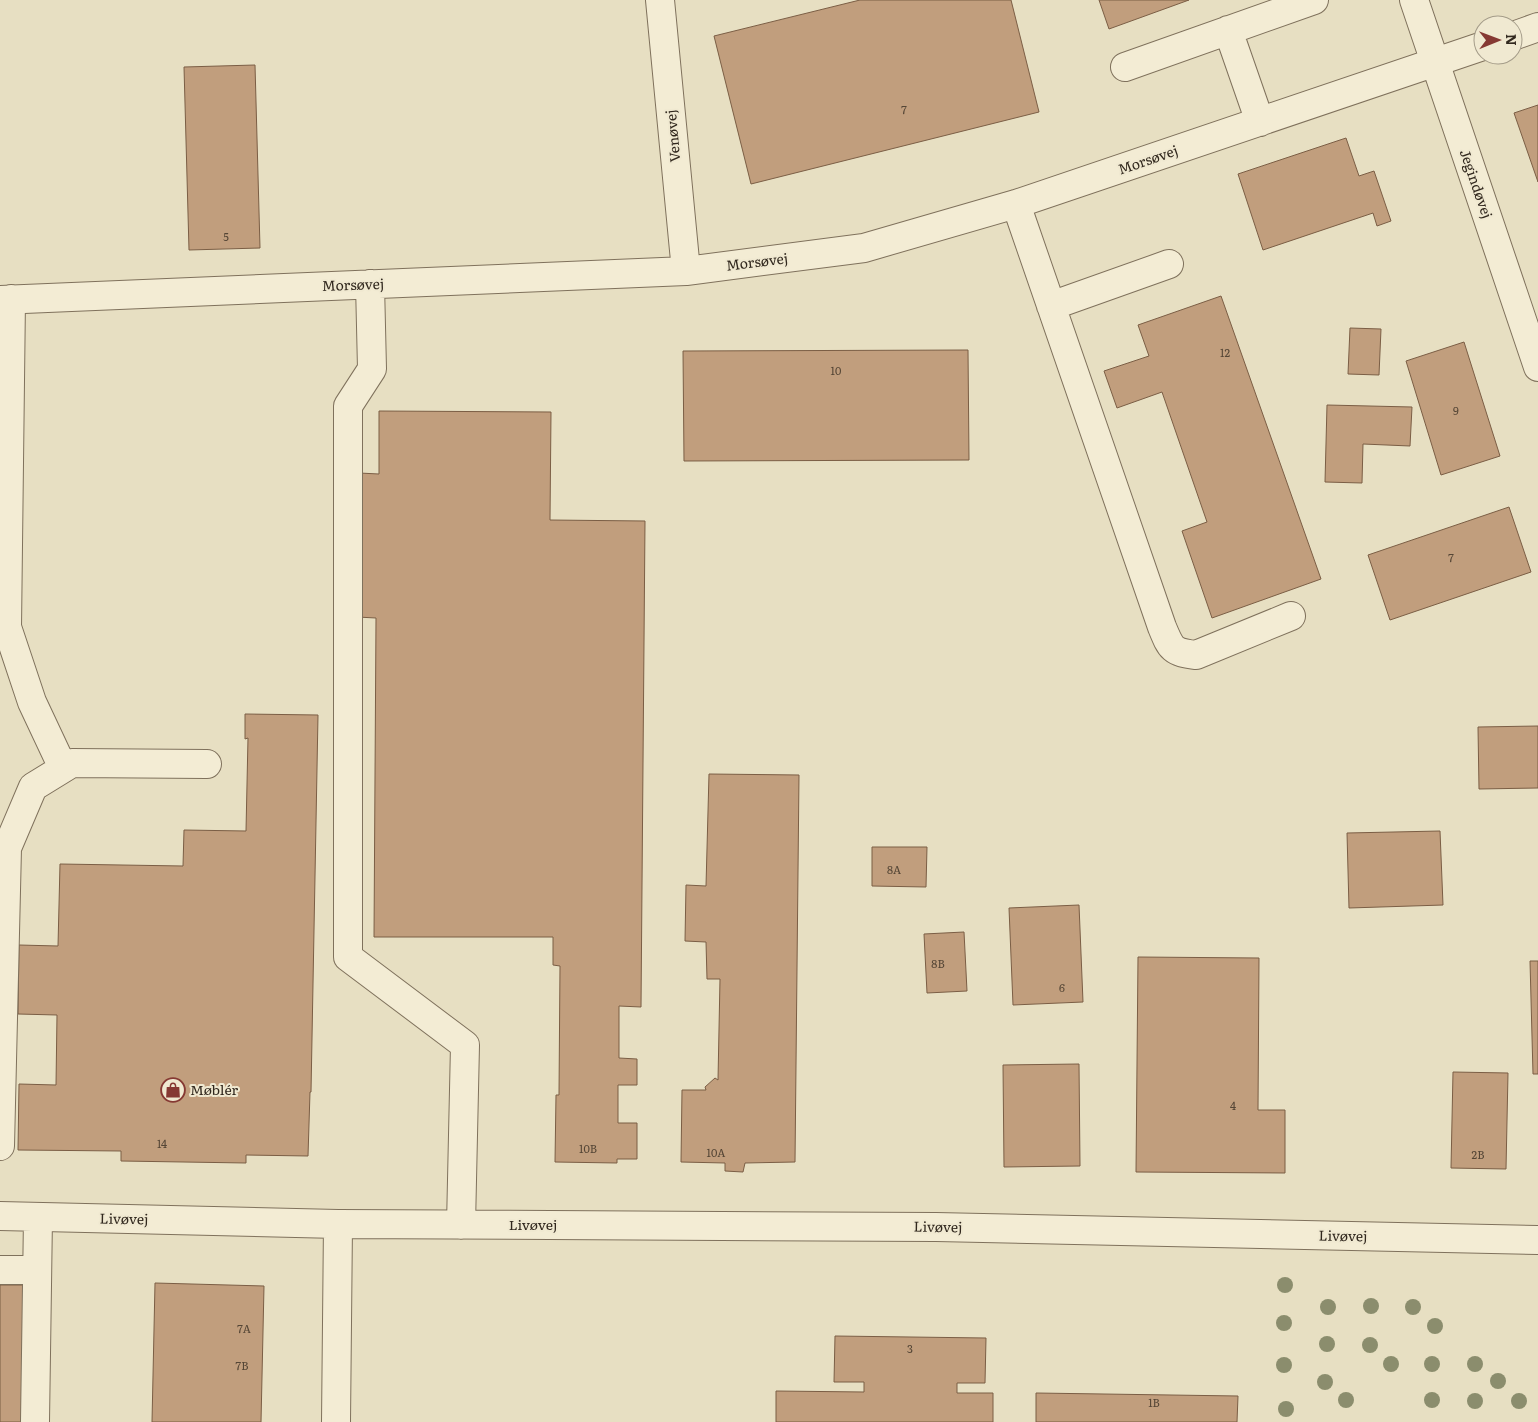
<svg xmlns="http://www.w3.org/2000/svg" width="1538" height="1422" viewBox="0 0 1538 1422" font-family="Literata,serif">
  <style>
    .building { fill: #c19e7d; stroke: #7b5e45 }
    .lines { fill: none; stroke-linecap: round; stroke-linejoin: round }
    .minor-casing { stroke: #7f715c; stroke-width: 30 }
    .minor { stroke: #f3ecd4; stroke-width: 28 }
    .tree { fill: #8b8d6d }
    .labels { text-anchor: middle; stroke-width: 4; stroke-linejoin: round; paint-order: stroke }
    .number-label { font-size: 11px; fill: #554636 }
    .street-label { font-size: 14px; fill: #31281e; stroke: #f0e9d1 }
    .poi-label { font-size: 14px; fill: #31281e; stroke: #f0e9d1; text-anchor: start }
  </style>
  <rect width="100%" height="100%" fill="#e7dfc2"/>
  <path class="building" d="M 860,0 L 1011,0 L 1039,112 L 751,184 L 714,36 Z
    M 1099,0 L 1189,0 L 1109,29 Z
    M 255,65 L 260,248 L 189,250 L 184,67 Z
    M 1538,105 L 1538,182 L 1514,113 Z
    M 1346,138 L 1359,176 L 1374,171 L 1391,221 L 1377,226 L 1373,213 L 1263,250 L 1238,174 Z
    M 1221,296 L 1321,579 L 1212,618 L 1182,531 L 1207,522 L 1162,392 L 1117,408 L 1104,371 L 1149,356 L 1138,325 Z
    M 1350,328 L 1381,329 L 1379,375 L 1348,374 Z
    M 1464,342 L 1500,456 L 1441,475 L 1406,361 Z
    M 968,350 L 969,460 L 684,461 L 683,351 Z
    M 1327,405 L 1412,407 L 1410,446 L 1363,444 L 1362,483 L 1325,482 Z
    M 379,411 L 551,412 L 550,520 L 645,521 L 641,1007 L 619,1006 L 619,1058 L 637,1059 L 637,1085 L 618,1085 L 618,1123 L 637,1123 L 637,1159 L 617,1159 L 617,1163 L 555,1162 L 556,1095 L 559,1095 L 560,966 L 553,965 L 553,937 L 374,937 L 376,618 L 357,617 L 359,473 L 379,474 Z
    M 1509,507 L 1531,572 L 1390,620 L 1368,555 Z
    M 245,714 L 318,715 L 311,1092 L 310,1092 L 308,1156 L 246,1155 L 246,1163 L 121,1161 L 121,1151 L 18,1150 L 19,1084 L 56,1085 L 57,1015 L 18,1014 L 19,945 L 58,946 L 60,864 L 183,866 L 184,830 L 246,831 L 248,738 L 245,739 Z
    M 1538,726 L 1538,788 L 1479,789 L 1478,727 Z
    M 709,774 L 799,775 L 795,1162 L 745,1163 L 743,1172 L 725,1171 L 725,1163 L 681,1162 L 682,1090 L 706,1090 L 705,1087 L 715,1078 L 718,1080 L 720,979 L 707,979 L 706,942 L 685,941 L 686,885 L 706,886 Z
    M 1440,831 L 1443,905 L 1349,908 L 1347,833 Z
    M 872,847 L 927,847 L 926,887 L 872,886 Z
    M 1079,905 L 1083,1002 L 1013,1005 L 1009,908 Z
    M 964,932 L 967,991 L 927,993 L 924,934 Z
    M 1138,957 L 1259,958 L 1258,1110 L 1285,1110 L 1285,1173 L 1136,1172 Z
    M 1530,961 L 1538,961 L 1538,1074 L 1533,1074 Z
    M 1079,1064 L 1080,1166 L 1004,1167 L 1003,1065 Z
    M 1453,1072 L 1508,1073 L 1506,1169 L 1451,1168 Z
    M 155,1283 L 264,1286 L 261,1422 L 152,1422 Z
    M 0,1285 L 24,1285 L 23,1422 L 0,1422 Z
    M 835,1336 L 986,1338 L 985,1383 L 957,1383 L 957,1393 L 993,1393 L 993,1422 L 776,1422 L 776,1391 L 864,1392 L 864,1382 L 834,1382 Z
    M 1036,1393 L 1238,1396 L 1237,1422 L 1036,1422 Z"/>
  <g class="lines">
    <g class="minor-casing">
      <path id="minor" d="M 660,0 L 686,271
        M 1414,0 L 1538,367
        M 1228,30 L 1260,122
        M 1513,36 L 1538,27
        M 1125,67 L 1314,0
        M 1016,204 L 1162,627 C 1171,649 1172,652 1196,655 L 1291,616
        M 370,284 L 372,369 L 348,406 L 348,957 L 465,1045 L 461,1225
        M 11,299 L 7,627 L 32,702 L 63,768
        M 0,300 L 686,271 L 864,248 L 1016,204 L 1483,46
        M 1051,306 L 1169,264
        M 0,1146 L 7,848 L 33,787 L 72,763 L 207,764
        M 0,1216 L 338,1224 L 936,1227 L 1538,1240
        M 0,1270 L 37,1270
        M 35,1422 L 38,1217
        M 336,1422 L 338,1224"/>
    </g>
    <use href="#minor" class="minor"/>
  </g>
  <g class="tree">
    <circle cx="1285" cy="1285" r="8"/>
    <circle cx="1371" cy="1306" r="8"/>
    <circle cx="1328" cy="1307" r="8"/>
    <circle cx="1413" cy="1307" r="8"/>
    <circle cx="1284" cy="1323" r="8"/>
    <circle cx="1435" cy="1326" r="8"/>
    <circle cx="1327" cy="1344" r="8"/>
    <circle cx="1370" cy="1345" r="8"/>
    <circle cx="1391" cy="1364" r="8"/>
    <circle cx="1432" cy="1364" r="8"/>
    <circle cx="1475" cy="1364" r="8"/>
    <circle cx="1284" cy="1365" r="8"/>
    <circle cx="1498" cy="1381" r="8"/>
    <circle cx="1325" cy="1382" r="8"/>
    <circle cx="1346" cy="1400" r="8"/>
    <circle cx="1432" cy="1400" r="8"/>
    <circle cx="1475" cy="1401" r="8"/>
    <circle cx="1519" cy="1401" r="8"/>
    <circle cx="1286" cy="1409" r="8"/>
  </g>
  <defs>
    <g id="shop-ring" transform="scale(1.25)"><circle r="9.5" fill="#f0e9d1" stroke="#863933" stroke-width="1.5"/><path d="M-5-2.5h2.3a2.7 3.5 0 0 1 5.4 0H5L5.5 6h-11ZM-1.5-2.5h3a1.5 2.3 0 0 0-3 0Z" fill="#863933"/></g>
  </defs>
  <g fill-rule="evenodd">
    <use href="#shop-ring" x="173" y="1090"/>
  </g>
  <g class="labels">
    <g class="number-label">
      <text x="904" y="114">7</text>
      <text x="226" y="241">5</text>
      <text x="1225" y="357">12</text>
      <text x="836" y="375">10</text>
      <text x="1456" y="415">9</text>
      <text x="1451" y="562">7</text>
      <text x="894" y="874">8A</text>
      <text x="938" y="968">8B</text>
      <text x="1062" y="992">6</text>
      <text x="1233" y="1110">4</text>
      <text x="162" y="1148">14</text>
      <text x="588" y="1153">10B</text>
      <text x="716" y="1157">10A</text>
      <text x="1478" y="1159">2B</text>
      <text x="244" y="1333">7A</text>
      <text x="910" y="1353">3</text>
      <text x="242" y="1370">7B</text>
      <text x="1154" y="1407">1B</text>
    </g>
    <g class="street-label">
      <text transform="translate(673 136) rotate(-95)" y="5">Venøvej</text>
      <text transform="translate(1148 160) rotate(-19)" y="5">Morsøvej</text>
      <text transform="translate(1476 184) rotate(71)" y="5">Jegindøvej</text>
      <text transform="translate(757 262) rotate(-7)" y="5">Morsøvej</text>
      <text transform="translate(353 285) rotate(-2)" y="5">Morsøvej</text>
      <text transform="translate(124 1219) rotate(1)" y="5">Livøvej</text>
      <text x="533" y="1230">Livøvej</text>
      <text transform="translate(938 1227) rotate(1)" y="5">Livøvej</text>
      <text transform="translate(1343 1236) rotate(1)" y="5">Livøvej</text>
    </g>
    <g class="poi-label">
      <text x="190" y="1095">Møblér</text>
    </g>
  </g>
  <g transform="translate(1498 40) rotate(89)"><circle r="24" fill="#f0e9d1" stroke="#a49c89"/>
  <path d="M0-4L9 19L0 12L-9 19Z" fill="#863933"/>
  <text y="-8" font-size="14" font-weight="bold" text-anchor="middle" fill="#31281e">N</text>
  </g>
</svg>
